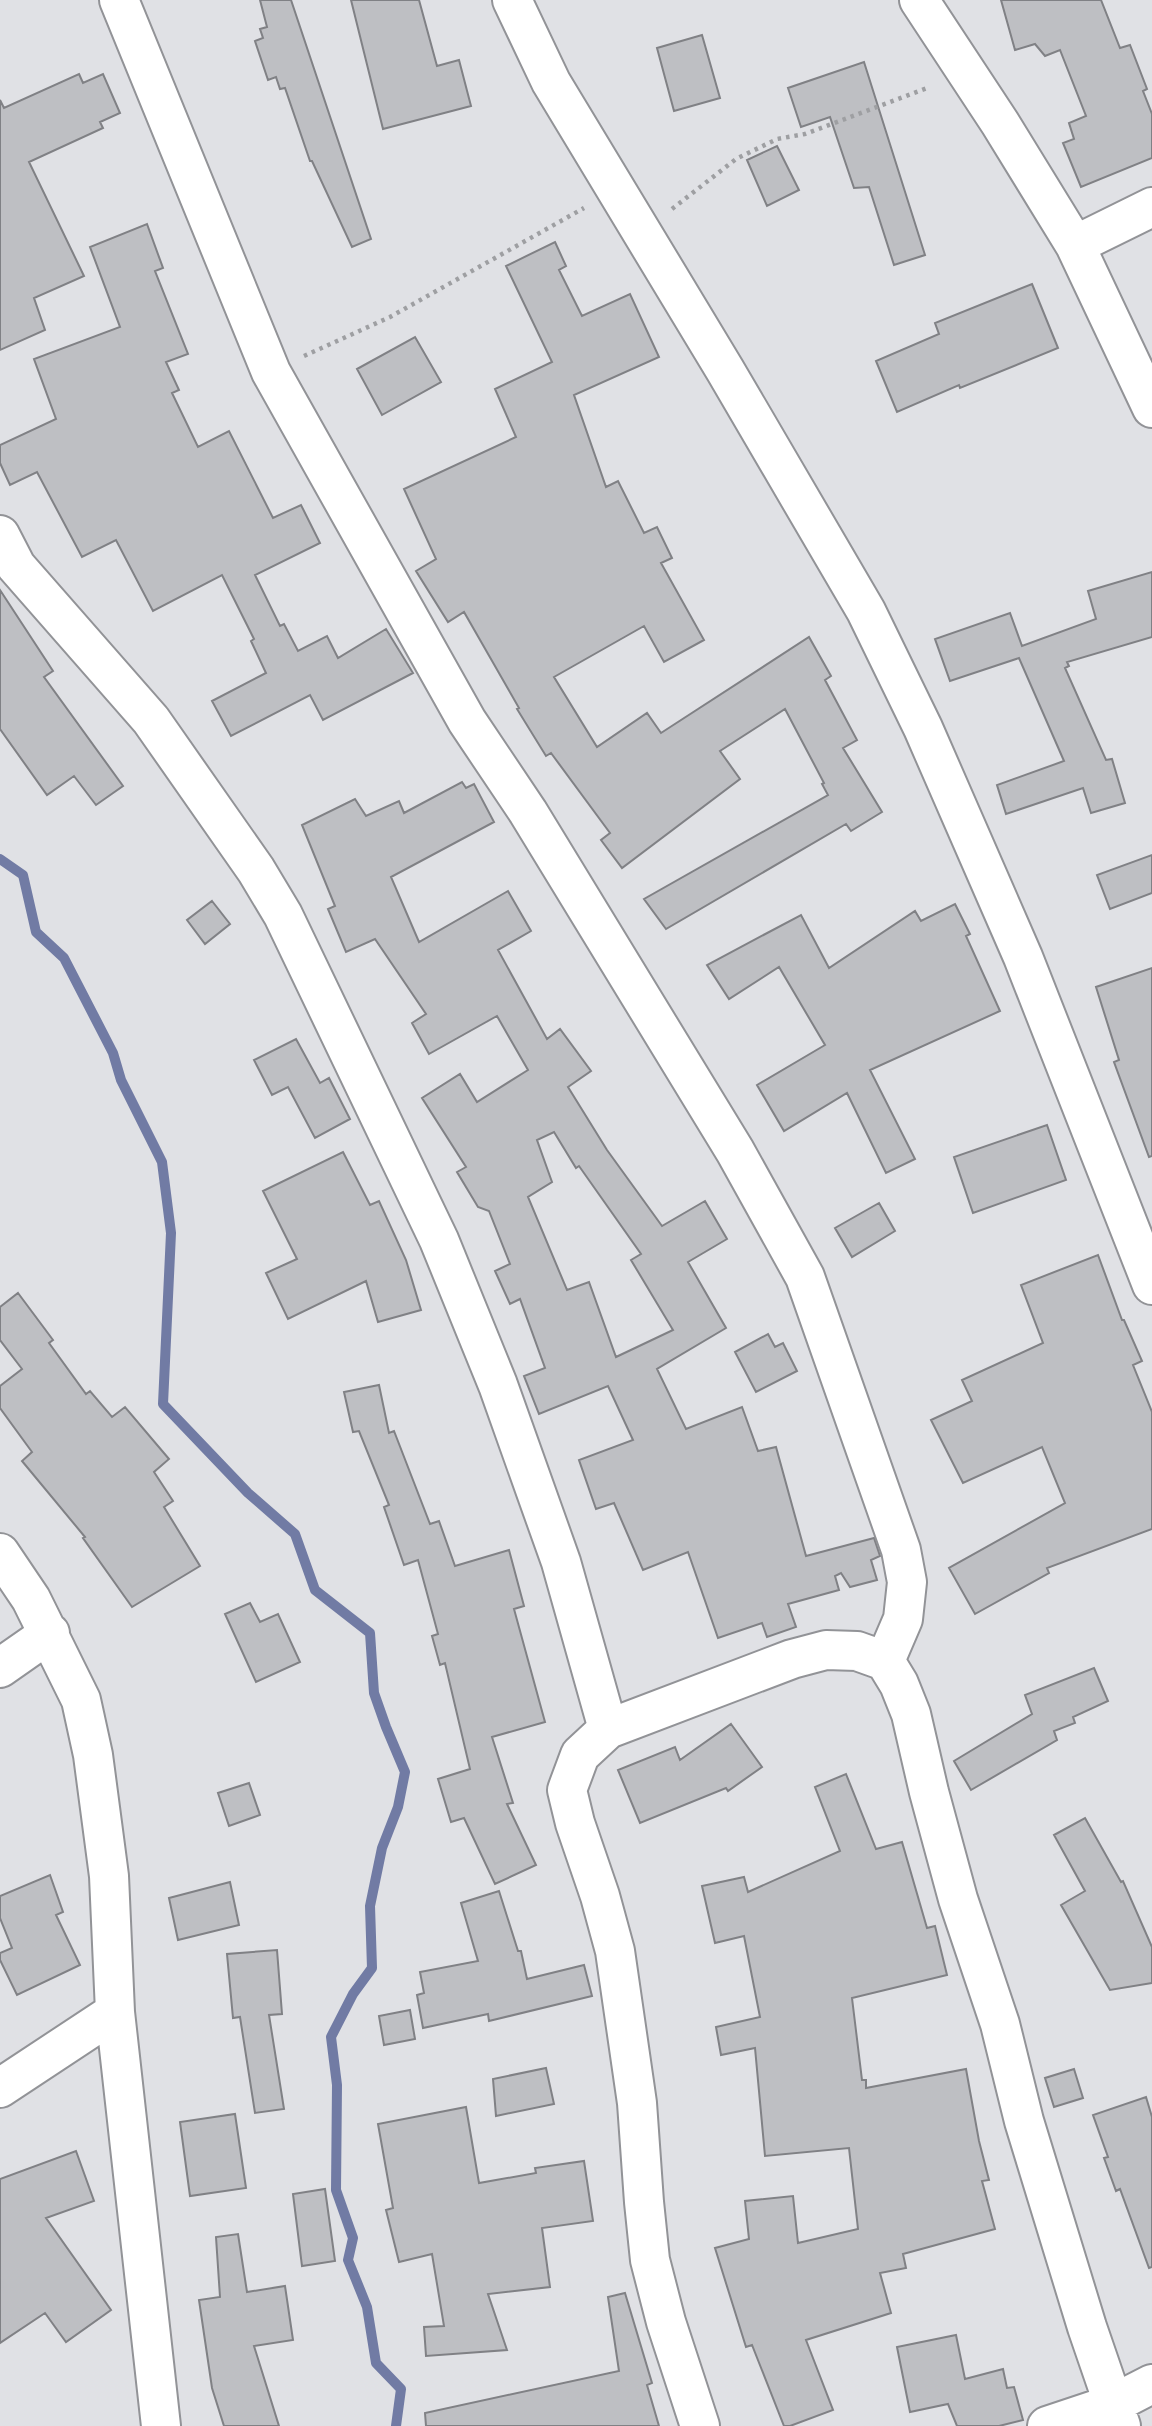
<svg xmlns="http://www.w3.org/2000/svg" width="1152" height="2426" viewBox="0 0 1152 2426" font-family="'Roboto Condensed',sans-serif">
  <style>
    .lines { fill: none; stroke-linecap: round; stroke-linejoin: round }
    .stream { stroke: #717ba4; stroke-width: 10 }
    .building { fill: #bebfc3; stroke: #808185; stroke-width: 2; fill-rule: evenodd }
    .minor-casing { stroke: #929397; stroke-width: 42 }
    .path { stroke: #9e9fa2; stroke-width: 4.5; stroke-dasharray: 3.5 5; stroke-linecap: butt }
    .minor { stroke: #fff; stroke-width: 38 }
  </style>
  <rect width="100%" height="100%" fill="#e0e1e5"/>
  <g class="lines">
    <path class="stream" d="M 0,859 L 23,875 L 36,932 L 64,958 L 113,1053 L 121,1080 L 162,1162 L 171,1233 L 163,1404 L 248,1493 L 295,1534 L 315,1590 L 370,1633 L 374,1693 L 386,1727 L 405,1772 L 398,1807 L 382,1848 L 370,1906 L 372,1968 L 353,1994 L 331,2037 L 337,2085 L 336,2190 L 353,2238 L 348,2260 L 367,2307 L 376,2363 L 401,2389 L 396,2426"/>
  </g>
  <path class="building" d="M 260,0 L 291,0 L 371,239 L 352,247 L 312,161 L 310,161 L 285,88 L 280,89 L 276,77 L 268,80 L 255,41 L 263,38 L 260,29 L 267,27 Z
    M 351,0 L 419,0 L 437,66 L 459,60 L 471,106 L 383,129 Z
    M 1001,0 L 1101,0 L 1120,48 L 1130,45 L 1147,89 L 1143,91 L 1152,114 L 1152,158 L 1081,187 L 1063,143 L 1074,139 L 1069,123 L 1086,116 L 1060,50 L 1045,56 L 1035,44 L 1015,50 Z
    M 702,35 L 720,98 L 674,111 L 657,48 Z
    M 864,62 L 925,255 L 894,265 L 869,187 L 854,188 L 830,117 L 801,127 L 788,88 Z
    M 79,74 L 83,83 L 103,74 L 120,113 L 100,122 L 103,128 L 29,162 L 84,276 L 34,298 L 45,330 L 0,350 L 0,100 L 4,108 Z
    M 777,146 L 799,190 L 767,206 L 747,160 Z
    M 147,224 L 163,268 L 155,271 L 188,354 L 166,362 L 179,390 L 172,393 L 198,447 L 229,431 L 273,518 L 301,505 L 320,543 L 255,575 L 280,626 L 284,624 L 298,651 L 327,636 L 338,658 L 386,629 L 413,673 L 323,720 L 310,695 L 231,736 L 212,701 L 266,673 L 251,641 L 254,639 L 222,575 L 153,611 L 116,540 L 82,557 L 37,472 L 10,485 L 0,463 L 0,445 L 56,419 L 34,359 L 120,327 L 90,247 Z
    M 555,242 L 566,266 L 559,270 L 582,316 L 630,294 L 659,357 L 574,395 L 606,487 L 618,481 L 644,533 L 657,527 L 672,558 L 661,563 L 704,640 L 664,662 L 644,626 L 554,677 L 597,747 L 647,713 L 661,733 L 809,637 L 831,676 L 825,680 L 857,740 L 843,748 L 882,812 L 851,831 L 846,824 L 666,929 L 644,899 L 828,795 L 822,784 L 824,783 L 785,709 L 720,751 L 740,779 L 622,868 L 601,840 L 610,833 L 551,753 L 546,756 L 517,709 L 519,708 L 464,612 L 448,622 L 416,571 L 436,559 L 404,489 L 516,437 L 495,389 L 552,362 L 506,266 Z
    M 1032,284 L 1058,348 L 960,388 L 959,385 L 897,412 L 876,361 L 939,334 L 935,323 Z
    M 415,337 L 441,382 L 382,415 L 357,369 Z
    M 1152,572 L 1152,637 L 1067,662 L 1069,666 L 1065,668 L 1106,760 L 1112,759 L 1125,803 L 1091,813 L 1083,788 L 1006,814 L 997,785 L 1064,761 L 1019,658 L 950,681 L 935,639 L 1010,613 L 1022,646 L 1096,619 L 1088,591 Z
    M 0,590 L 53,671 L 44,677 L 123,786 L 96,805 L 74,776 L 47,795 L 0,729 Z
    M 462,782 L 466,788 L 474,784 L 494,822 L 391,877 L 419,942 L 508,891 L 531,931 L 498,950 L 547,1039 L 560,1029 L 591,1071 L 568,1087 L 607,1150 L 662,1226 L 705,1201 L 727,1239 L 688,1262 L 726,1328 L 657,1369 L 686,1429 L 742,1407 L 758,1451 L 776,1447 L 806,1556 L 874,1538 L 880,1556 L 871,1560 L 877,1580 L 850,1587 L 841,1573 L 835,1576 L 839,1590 L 788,1604 L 796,1627 L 767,1637 L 762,1623 L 718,1638 L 688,1552 L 643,1570 L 614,1503 L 596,1509 L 579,1460 L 633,1440 L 608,1386 L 539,1414 L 524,1376 L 545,1368 L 520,1299 L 510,1304 L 495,1271 L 510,1264 L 489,1211 L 478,1207 L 457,1172 L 466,1167 L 422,1098 L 460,1074 L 477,1102 L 528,1070 L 497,1016 L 429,1054 L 412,1023 L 426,1014 L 375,939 L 346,952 L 328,909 L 335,906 L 302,825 L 355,799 L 366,816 L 399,801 L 404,813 ZM 554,1132 L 576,1168 L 579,1166 L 641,1254 L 631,1260 L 673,1330 L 616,1357 L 589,1282 L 567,1290 L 528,1197 L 552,1182 L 537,1140 Z
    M 1152,855 L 1152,893 L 1110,909 L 1097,875 Z
    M 212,901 L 230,924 L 205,944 L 187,920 Z
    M 955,904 L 970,934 L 966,936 L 1000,1011 L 870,1070 L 915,1159 L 886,1173 L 847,1093 L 784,1131 L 757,1085 L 825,1045 L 779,967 L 729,999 L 707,965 L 801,915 L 829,968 L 915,911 L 921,921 Z
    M 1152,968 L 1152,1156 L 1149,1157 L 1114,1062 L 1119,1060 L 1096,987 Z
    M 296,1039 L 320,1083 L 329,1078 L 350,1119 L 315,1138 L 288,1087 L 272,1095 L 254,1060 Z
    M 1047,1125 L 1066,1180 L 973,1213 L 954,1157 Z
    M 343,1152 L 370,1205 L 379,1201 L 406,1260 L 421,1310 L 378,1322 L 366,1281 L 288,1319 L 266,1273 L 297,1259 L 263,1191 Z
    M 879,1203 L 895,1231 L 852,1257 L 835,1228 Z
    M 1098,1255 L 1122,1320 L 1124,1320 L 1142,1361 L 1133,1365 L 1152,1412 L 1152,1529 L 1047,1568 L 1049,1573 L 975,1614 L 949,1568 L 1065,1503 L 1042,1447 L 963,1483 L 931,1420 L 972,1401 L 962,1380 L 1043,1343 L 1021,1285 Z
    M 18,1293 L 53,1340 L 49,1343 L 86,1394 L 90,1391 L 112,1417 L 125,1407 L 169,1459 L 154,1472 L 173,1501 L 164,1507 L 200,1566 L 132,1607 L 83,1538 L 85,1537 L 22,1461 L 32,1452 L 0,1408 L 0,1386 L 22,1369 L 0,1340 L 0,1307 Z
    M 768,1334 L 775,1347 L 783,1343 L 797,1371 L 756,1392 L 735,1352 Z
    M 379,1385 L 389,1433 L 394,1431 L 430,1524 L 439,1521 L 455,1566 L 509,1550 L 524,1606 L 514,1609 L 545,1722 L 492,1737 L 513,1803 L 507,1804 L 536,1865 L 495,1884 L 464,1818 L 451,1822 L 438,1779 L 470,1769 L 445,1663 L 440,1665 L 432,1636 L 438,1634 L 418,1560 L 404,1565 L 384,1507 L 389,1505 L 359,1431 L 353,1432 L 344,1392 Z
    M 250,1603 L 260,1622 L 278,1614 L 300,1662 L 256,1682 L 225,1614 Z
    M 1094,1668 L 1108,1701 L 1073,1717 L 1075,1723 L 1054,1731 L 1057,1740 L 971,1790 L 954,1761 L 1032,1714 L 1025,1695 Z
    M 731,1724 L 762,1767 L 728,1791 L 726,1788 L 640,1823 L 618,1770 L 675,1747 L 680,1760 Z
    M 846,1774 L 876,1849 L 902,1842 L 927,1928 L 935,1926 L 947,1975 L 852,1998 L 862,2080 L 866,2080 L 866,2088 L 966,2069 L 979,2141 L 989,2180 L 982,2181 L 995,2229 L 903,2254 L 906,2268 L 880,2273 L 891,2313 L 806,2340 L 833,2410 L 790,2426 L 784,2426 L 752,2345 L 746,2347 L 715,2248 L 749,2239 L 745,2201 L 793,2196 L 798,2243 L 858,2229 L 849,2148 L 765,2156 L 755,2048 L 721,2055 L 716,2027 L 760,2017 L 744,1936 L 715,1943 L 702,1886 L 744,1877 L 748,1892 L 840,1851 L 815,1787 Z
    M 249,1783 L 260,1815 L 229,1826 L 218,1793 Z
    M 1085,1818 L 1121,1882 L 1123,1881 L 1152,1947 L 1152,1983 L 1110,1990 L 1061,1905 L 1085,1891 L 1054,1835 Z
    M 50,1875 L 63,1912 L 56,1915 L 80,1965 L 17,1995 L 0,1960 L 0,1953 L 12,1948 L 0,1918 L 0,1896 Z
    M 230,1882 L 239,1925 L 178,1940 L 169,1898 Z
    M 499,1891 L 518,1951 L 521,1951 L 527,1979 L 584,1965 L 592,1996 L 489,2021 L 488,2014 L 423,2028 L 417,1995 L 424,1993 L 420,1972 L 478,1961 L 461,1903 Z
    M 277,1950 L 282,2014 L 269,2015 L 284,2109 L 255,2113 L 240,2017 L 233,2018 L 227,1954 Z
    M 410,2010 L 415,2039 L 384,2045 L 379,2016 Z
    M 546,2068 L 554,2104 L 496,2116 L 493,2079 Z
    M 1074,2069 L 1083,2098 L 1054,2107 L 1045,2078 Z
    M 1146,2097 L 1152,2117 L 1152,2267 L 1149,2268 L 1120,2189 L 1116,2191 L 1104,2158 L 1108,2157 L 1093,2115 Z
    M 466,2107 L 479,2183 L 536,2173 L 535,2168 L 584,2161 L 593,2221 L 542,2228 L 550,2287 L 488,2294 L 507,2350 L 426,2356 L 424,2327 L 444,2326 L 432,2254 L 399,2262 L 386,2210 L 393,2208 L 378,2124 Z
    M 235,2114 L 246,2188 L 190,2196 L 180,2122 Z
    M 76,2151 L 94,2201 L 46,2218 L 111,2310 L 66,2342 L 45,2313 L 0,2343 L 0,2179 Z
    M 325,2189 L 335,2261 L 302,2266 L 293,2194 Z
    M 238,2234 L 247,2292 L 285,2286 L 293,2340 L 254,2346 L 279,2426 L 224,2426 L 212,2388 L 199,2300 L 220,2297 L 216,2237 Z
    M 625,2293 L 652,2383 L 647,2385 L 659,2426 L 426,2426 L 425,2413 L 619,2371 L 608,2297 Z
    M 956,2335 L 965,2379 L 1003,2369 L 1007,2388 L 1014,2387 L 1023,2420 L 999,2426 L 957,2426 L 948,2404 L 910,2412 L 897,2347 Z"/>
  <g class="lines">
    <g class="minor-casing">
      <path id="minor" d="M 119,0 L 271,372 L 467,721 L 528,812 L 735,1151 L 805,1277 L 901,1550 L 907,1582 L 903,1619 L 885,1661
        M 512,0 L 551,82 L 725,370 L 866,611 L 923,728 L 1023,957 L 1152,1285
        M 919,0 L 1000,123 L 1075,245 L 1152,408
        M 1075,245 L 1152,207
        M 0,535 L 16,566 L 151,720 L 256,870 L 283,915 L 439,1240 L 498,1385 L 561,1562 L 608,1729
        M 0,1553 L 31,1599 L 81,1700 L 93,1755 L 109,1876 L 115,2012 L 161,2426
        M 0,1668 L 50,1633
        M 0,2088 L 115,2012
        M 700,2426 L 666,2322 L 650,2260 L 644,2202 L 637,2103 L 615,1951 L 600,1896 L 575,1823 L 567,1790 L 580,1755 L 608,1729 L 792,1659 L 826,1650 L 857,1651 L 885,1661 L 899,1684 L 911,1714 L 929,1792 L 958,1899 L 1000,2024 L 1024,2121 L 1087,2327 L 1121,2426
        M 1047,2426 L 1113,2404 L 1152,2384"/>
    </g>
    <path class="path" d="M 672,209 L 736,159 L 777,139 L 805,134 L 930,87
      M 304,356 L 390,317 L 584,208"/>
    <use href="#minor" class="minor"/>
  </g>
</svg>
